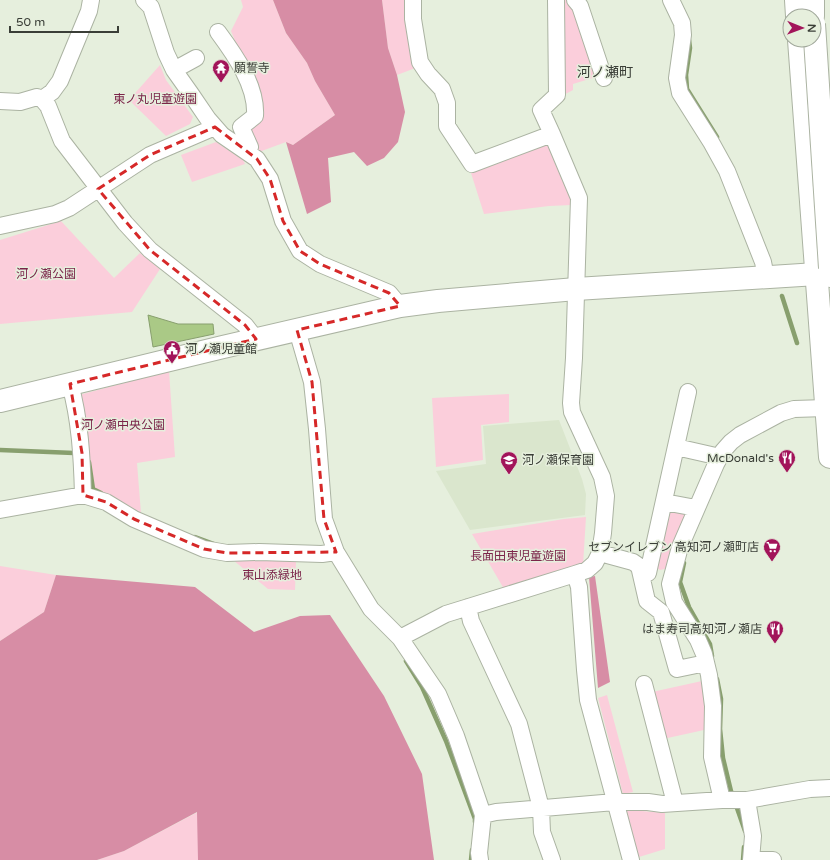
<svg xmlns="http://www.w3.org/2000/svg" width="830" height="860" viewBox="0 0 830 860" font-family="'Varela Round','Noto Sans JP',sans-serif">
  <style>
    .built { fill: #dae6cd }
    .green { fill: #fbcedb }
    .forest { fill: #d78da5 }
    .water { fill: #aac986; stroke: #889f6e }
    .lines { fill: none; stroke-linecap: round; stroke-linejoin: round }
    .stream { stroke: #889f6e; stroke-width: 4.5 }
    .street-casing { stroke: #abb3a2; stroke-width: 18 }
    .secondary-casing { stroke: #abb3a2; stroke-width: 24 }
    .highway-casing { stroke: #abb3a2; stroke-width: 24 }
    .street { stroke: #fff; stroke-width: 16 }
    .secondary { stroke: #fff; stroke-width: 22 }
    .highway { stroke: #fff; stroke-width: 22 }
    .highway-bridge-casing { stroke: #abb3a2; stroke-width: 24; stroke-linecap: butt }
    .highway-bridge { stroke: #fff; stroke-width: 22 }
    .marked { fill: none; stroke: #d62828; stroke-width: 3; stroke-dasharray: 8 5; stroke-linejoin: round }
    .labels { text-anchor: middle; stroke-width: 3; stroke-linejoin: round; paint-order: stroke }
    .poi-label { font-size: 12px; fill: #3a3e37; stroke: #e6efdd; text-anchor: start }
    .park-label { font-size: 12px; fill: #7b2449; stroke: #e6efdd }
    .quarter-label { font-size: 14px; fill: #3a3e37; stroke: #e6efdd }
  </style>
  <rect width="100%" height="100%" fill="#e6efdd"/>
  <path class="built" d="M 559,420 L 582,479 L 586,494 L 585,515 L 470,530 L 436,471 L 486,464 L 483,426 Z"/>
  <path class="green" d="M 241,0 L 273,0 L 286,33 L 307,63 L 315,81 L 335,115 L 293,145 L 286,142 L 259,152 L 248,131 L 255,89 L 231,31 L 243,7 Z
    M 382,0 L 406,0 L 418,67 L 397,75 L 388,48 Z
    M 560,0 L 566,0 L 576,11 L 599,76 L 573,84 L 573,90 L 560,97 Z
    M 160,65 L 166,80 L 193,117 L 190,124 L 166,136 L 129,100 Z
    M 551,141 L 574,196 L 572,205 L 549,206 L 484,214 L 471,173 Z
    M 216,142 L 243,160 L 245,164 L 192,182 L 181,155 Z
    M 61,221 L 114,278 L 140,253 L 160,269 L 132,312 L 0,324 L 0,240 Z
    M 169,371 L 175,457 L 137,463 L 141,513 L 88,486 L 79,395 Z
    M 509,394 L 509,422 L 481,425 L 483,460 L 436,467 L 432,398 Z
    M 667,508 L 686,513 L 670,553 L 668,568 L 660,570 L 657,568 Z
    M 586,517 L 583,565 L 504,589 L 472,534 L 564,519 Z
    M 233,560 L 296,561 L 295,590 L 268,589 Z
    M 0,566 L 56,575 L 44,612 L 0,641 Z
    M 702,681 L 704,703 L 704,730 L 663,739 L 652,692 Z
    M 607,695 L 633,792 L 623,794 L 598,698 Z
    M 630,810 L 665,813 L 665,849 L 639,857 L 625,812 Z
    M 198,812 L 198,860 L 97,860 L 124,851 Z"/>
  <path class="forest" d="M 273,0 L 382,0 L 388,48 L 397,75 L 405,112 L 398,142 L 384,158 L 367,166 L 354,152 L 328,158 L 331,202 L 307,214 L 286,142 L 293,145 L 335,115 L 315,81 L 307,63 L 286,33 Z
    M 56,575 L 195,587 L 254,632 L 300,616 L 330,615 L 384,696 L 422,774 L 434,860 L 198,860 L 197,812 L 124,851 L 97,860 L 0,860 L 0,641 L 44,612 Z
    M 595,576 L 610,682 L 598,688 L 589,577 Z"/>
  <path class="water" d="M 148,315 L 178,324 L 213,324 L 214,334 L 153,347 Z"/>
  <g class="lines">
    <path class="stream" d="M 689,40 L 690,48 L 686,75 L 687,89 L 717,137
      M 782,296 L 797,343
      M 0,450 L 74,453
      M 89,462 L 93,489 L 101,493
      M 195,537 L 214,544
      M 684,563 L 680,582 L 689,607 L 710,644 L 712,656
      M 406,661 L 422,687 L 446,741 L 475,819 L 475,822
      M 717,679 L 721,699 L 720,729 L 723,758 L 731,791 L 745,831
      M 471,860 L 472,850
      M 743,860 L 744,847"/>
    <g class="street-casing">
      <path id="street" d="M 144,0 L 151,7 L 166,53 L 174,70 L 191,94 L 208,119 L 222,135 L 257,159 L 270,179 L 283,221 L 300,251 L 320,264 L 389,293 L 400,306
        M 575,0 L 580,6 L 604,78
        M 671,0 L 682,23 L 683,35 L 677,78 L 680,93 L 711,142 L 727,171 L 763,262 L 766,277
        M 218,32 C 235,55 257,86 255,116 L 241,127 L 250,147 L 247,152
        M 174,70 L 196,58
        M 42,99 L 52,92 L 60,81 L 89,11 L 91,0
        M 0,101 L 20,102 L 37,97 L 42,99 L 48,106 L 62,141 L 125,223 L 150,250 L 245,325 L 256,339
        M 552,134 L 541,110 L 557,95 L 556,0
        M 0,226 L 55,214 L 69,208 L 150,155 L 215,127
        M 297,330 L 312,382 L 317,429 L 324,519 L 336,552 L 371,609 L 400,638 L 438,694 L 456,736 L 483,815 L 479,853 L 480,860
        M 70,384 C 80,420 82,457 83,495
        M 676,447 L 720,457
        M 664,502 L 696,508
        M 0,510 L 83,495 L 106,502 L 134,519 L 204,549 L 227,553 L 259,552 L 322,554 L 336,552
        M 600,553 L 633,562 L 646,571
        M 639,566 L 647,601 L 661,612 L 677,669 L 706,663
        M 648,573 L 688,392
        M 575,574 L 579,587 L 585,670 L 588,700 L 631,860
        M 468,607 L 471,621 L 519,724 L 541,808 L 542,832 L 552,860
        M 400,638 L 446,614 L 575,574 L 587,570 L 595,563 L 600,553 L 603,533 L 606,496 L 602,477 L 572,412 L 571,403 L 574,358 L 579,198 L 552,134 L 472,164 L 447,126 L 447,103 L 442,89 L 428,74 L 420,62 L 413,19 L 413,0
        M 644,684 L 675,803
        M 722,800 L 712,757 L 713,706 L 709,675 L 704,654 L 698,640 L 674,602 L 670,584 L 680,547 L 716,464 L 723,451 L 731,442 L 740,435 L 781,413 L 794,409 L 826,408
        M 747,800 L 753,836 L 751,860
        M 483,815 L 496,812 L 615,802 L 648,802 L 662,804 L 722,800 L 747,800 L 810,789 L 830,788
        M 751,860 L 773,860"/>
    </g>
    <g class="secondary-casing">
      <path id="secondary" d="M 0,401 L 223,347 L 400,306 L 438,301 L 576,289 L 817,274 L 830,276"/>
    </g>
    <g class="highway-casing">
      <path id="highway" d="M 796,0 L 797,16
        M 813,0 L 813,16
        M 799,40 L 830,457"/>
    </g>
    <use href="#street" class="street"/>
    <use href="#secondary" class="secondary"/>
    <use href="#highway" class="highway"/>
    <g class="highway-bridge-casing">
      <path id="highway-bridge" d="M 814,24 L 830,268"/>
    </g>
    <use href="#highway-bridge" class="highway-bridge"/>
  </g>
  <path class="marked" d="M 215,127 L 257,159 L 270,179 L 283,221 L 300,251 L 320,264 L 389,293 L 400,306 L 297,330 L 312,382 L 324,519 L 336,552 L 227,553 L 204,549 L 134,519 L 106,502 L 83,495 L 82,453 L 70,384 L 256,339 L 245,325 L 150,250 L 98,189 L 150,155 Z"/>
  <defs>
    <g id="temple-pin" transform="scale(0.9)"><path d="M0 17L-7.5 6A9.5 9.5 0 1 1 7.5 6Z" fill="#a2145a" stroke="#e6efdd"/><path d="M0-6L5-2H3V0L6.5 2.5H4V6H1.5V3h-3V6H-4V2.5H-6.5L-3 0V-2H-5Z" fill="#fff"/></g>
    <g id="civic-pin" transform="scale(0.9)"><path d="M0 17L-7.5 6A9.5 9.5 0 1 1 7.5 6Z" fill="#a2145a" stroke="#e6efdd"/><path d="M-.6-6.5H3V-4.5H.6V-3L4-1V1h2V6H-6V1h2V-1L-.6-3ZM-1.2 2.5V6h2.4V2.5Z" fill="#fff"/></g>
    <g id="restaurant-pin" transform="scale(0.9)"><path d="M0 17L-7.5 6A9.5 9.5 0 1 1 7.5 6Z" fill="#a2145a" stroke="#e6efdd"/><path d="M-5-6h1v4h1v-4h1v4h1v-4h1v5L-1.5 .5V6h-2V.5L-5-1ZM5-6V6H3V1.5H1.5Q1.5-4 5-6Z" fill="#fff"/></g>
    <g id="school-pin" transform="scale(0.9)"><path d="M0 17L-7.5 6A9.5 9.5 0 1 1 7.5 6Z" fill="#a2145a" stroke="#e6efdd"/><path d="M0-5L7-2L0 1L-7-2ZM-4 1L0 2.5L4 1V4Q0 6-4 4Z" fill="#fff"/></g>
    <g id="supermarket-pin" transform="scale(0.9)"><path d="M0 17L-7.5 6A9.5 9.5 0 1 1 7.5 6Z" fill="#a2145a" stroke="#e6efdd"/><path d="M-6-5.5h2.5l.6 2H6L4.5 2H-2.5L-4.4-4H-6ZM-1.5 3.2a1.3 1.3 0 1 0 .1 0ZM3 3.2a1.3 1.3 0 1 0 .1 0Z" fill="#fff"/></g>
  </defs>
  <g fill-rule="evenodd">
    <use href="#temple-pin" x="221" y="68"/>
    <use href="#civic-pin" x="172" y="349"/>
    <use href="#restaurant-pin" x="787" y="458"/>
    <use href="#school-pin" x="509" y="460"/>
    <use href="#supermarket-pin" x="772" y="547"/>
    <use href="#restaurant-pin" x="775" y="629"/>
  </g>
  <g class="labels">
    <g class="poi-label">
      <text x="234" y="72">願誓寺</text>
      <text x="185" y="353">河ノ瀬児童館</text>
      <text x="774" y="462" text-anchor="end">McDonald's</text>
      <text x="522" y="464">河ノ瀬保育園</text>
      <text x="759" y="551" text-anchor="end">セブンイレブン 高知河ノ瀬町店</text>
      <text x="762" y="633" text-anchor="end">はま寿司高知河ノ瀬店</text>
    </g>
    <g class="park-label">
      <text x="155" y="103">東ノ丸児童遊園</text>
      <text x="46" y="278">河ノ瀬公園</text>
      <text x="123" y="429">河ノ瀬中央公園</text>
      <text x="518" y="560">長面田東児童遊園</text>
      <text x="272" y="579">東山添緑地</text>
    </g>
    <g class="quarter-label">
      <text x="605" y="77">河ノ瀬町</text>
    </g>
  </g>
  <g transform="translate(802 28) rotate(91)"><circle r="19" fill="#e6efdd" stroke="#a1a89b"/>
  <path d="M0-3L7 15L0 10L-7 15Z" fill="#a2145a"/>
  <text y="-6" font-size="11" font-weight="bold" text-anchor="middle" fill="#3a3e37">N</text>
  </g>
  <path d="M10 26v6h108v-6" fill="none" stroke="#3a3e37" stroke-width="2"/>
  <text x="16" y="26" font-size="12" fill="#3a3e37" stroke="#e6efdd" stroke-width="3" paint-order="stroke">50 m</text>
</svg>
